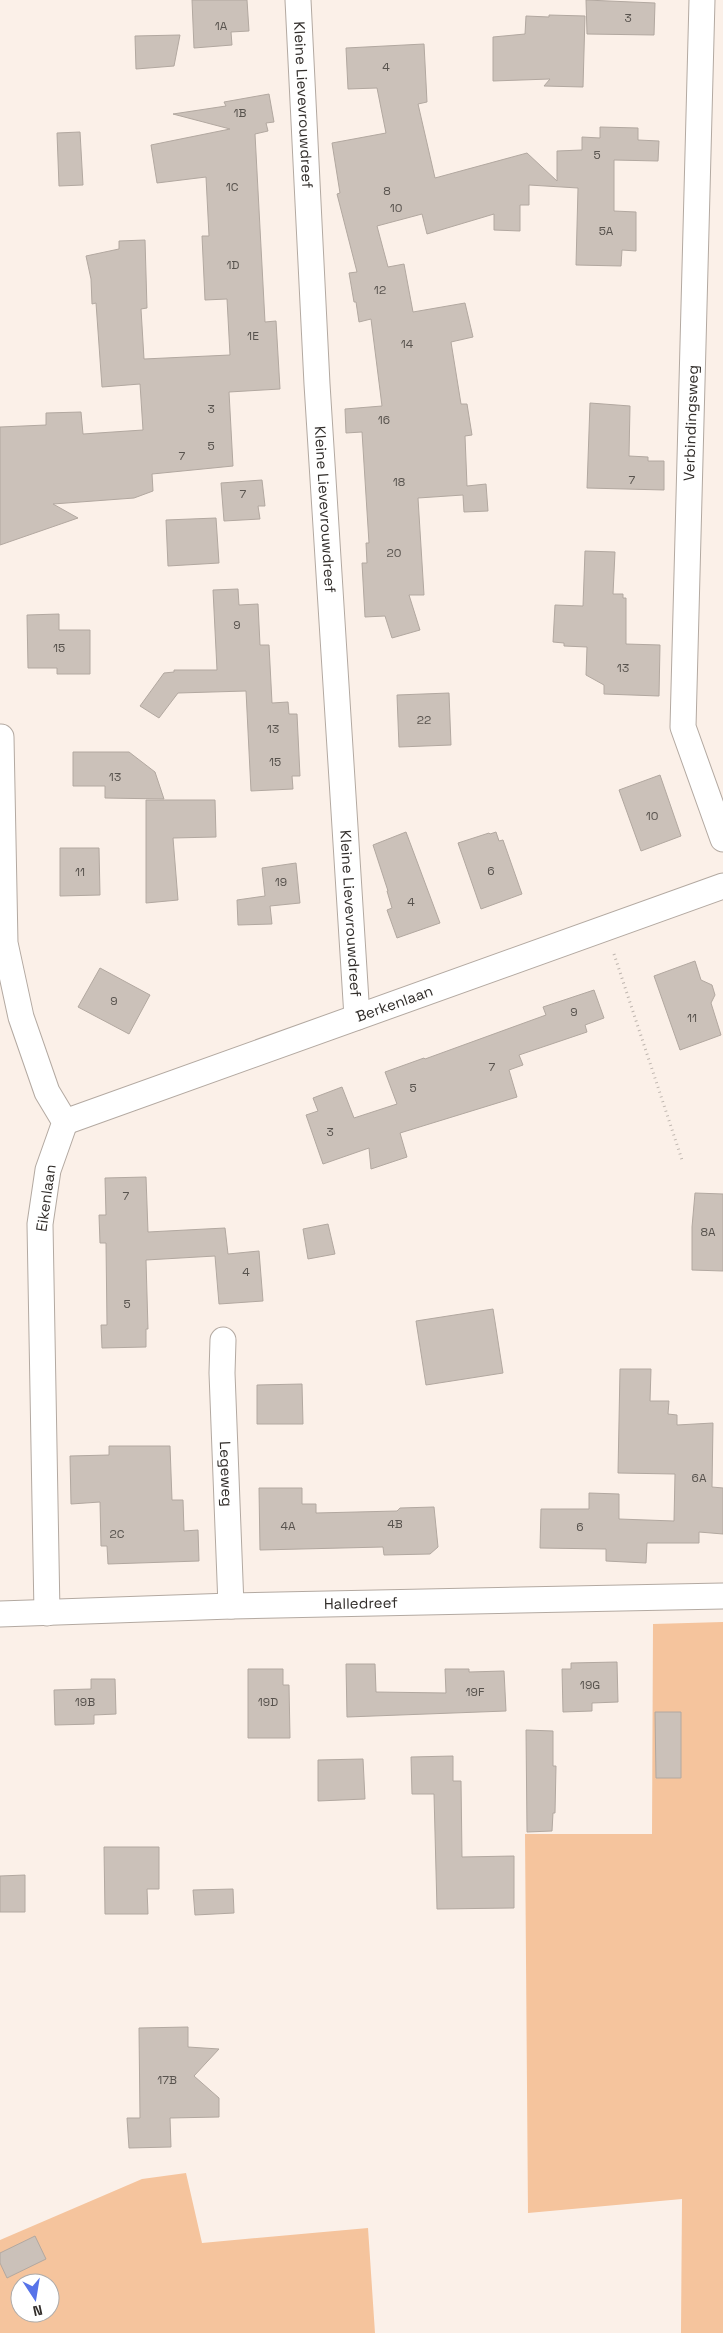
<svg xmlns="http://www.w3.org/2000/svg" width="723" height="2333" viewBox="0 0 723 2333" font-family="'Space Grotesk',sans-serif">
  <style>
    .green { fill: #f5c49d; fill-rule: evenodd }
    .building { fill: #cbc1b9; stroke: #b2a8a0 }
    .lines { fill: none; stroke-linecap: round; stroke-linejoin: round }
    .street-casing { stroke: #b3a9a1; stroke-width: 27 }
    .path { stroke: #beb5ae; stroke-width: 3; stroke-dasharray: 1 4; stroke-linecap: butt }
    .street { stroke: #fff; stroke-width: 25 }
    .labels { text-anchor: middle; stroke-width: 4; stroke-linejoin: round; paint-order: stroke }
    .number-label { font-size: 12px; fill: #58534e }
    .street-label { font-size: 15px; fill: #322e2b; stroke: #fff }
  </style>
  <rect width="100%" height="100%" fill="#fbf0e8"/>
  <path class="green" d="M 723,1622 L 723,2333 L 681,2333 L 682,2199 L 528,2213 L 525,1834 L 652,1834 L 653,1624 Z
    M 186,2173 L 202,2243 L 368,2228 L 375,2333 L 0,2333 L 0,2240 L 142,2179 ZM 20,2283 L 50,2283 L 50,2313 L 20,2313 Z"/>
  <path class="building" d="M 192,0 L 247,0 L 249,31 L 231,32 L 232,45 L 194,48 Z
    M 586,0 L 655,3 L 654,35 L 587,34 Z
    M 549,15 L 585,16 L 583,87 L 544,86 L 550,79 L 493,81 L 493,37 L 525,34 L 526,16 L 549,17 Z
    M 180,35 L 174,66 L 136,69 L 135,36 Z
    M 424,44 L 427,102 L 418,104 L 435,178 L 527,153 L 557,181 L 557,151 L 582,150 L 582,137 L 600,138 L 600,127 L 638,128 L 638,140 L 659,141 L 658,161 L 614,160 L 614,211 L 636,212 L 636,251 L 622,250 L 621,266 L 576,265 L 578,188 L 529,185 L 529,205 L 520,205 L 520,231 L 494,230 L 494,214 L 427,234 L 422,214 L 377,226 L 388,267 L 404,264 L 413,312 L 465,303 L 473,337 L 451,342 L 461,404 L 467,404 L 472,435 L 465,436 L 467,486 L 486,484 L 488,511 L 464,512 L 463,495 L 418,498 L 424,595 L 409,595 L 420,630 L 392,638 L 385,616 L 365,617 L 362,563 L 367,563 L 366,543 L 369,543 L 362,432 L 346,433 L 345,409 L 382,406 L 371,319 L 359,322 L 356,302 L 354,302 L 349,273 L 357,272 L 337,194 L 340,193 L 332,143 L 386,133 L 377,88 L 348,89 L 346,48 Z
    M 269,94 L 274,122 L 266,123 L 268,131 L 255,134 L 265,322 L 276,321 L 280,389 L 229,392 L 233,466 L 152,474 L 153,491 L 134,498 L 53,504 L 78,518 L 0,545 L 0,427 L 46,425 L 46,413 L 81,412 L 83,434 L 143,430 L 140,384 L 102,387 L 96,303 L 92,304 L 91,279 L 86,256 L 119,249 L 119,241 L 145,240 L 147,308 L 141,309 L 144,359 L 230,355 L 227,299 L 205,300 L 202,236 L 209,236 L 206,177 L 157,183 L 151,145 L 230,129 L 173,114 L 226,106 L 224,102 Z
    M 80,132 L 83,185 L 59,186 L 57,133 Z
    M 590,403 L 630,406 L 629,456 L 648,457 L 648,461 L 664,461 L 664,490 L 587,488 Z
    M 262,480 L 265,506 L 258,506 L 260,519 L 224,521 L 221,483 Z
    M 216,518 L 219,563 L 168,566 L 166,520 Z
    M 585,551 L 615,552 L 613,594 L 623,594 L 623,598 L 626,598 L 626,644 L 660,645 L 659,696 L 604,694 L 604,685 L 586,675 L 587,647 L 564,646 L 564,643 L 553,642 L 555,605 L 583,606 Z
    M 238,589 L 239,605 L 258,604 L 260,645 L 269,645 L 272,703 L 288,702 L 289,714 L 297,714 L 300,776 L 292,776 L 293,789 L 251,791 L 246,691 L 178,693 L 159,718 L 140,706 L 164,673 L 174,672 L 174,670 L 217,670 L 213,590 Z
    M 59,614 L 59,630 L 90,630 L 90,674 L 57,674 L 57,668 L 28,668 L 27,615 Z
    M 449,693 L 451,745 L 399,747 L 397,695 Z
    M 73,752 L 129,752 L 155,772 L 164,799 L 105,798 L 105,786 L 73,786 Z
    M 660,775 L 681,836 L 641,851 L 619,790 Z
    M 146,800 L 215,800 L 216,837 L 173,838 L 178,900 L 146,903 Z
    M 406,832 L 440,923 L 397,938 L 387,910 L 392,908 L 387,891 L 388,891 L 373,845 Z
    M 496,832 L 499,841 L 503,840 L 522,894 L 481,909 L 458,843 L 489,833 L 490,834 Z
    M 60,848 L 99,848 L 100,895 L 60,896 Z
    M 296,863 L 300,903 L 270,906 L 272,924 L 238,925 L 237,900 L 265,896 L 262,868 Z
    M 695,961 L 701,980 L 712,985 L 715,995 L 711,1003 L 721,1035 L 680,1050 L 654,976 Z
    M 100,968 L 150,995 L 129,1034 L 78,1007 Z
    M 594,990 L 604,1018 L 585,1025 L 587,1032 L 519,1055 L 523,1065 L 509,1070 L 517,1097 L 400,1133 L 407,1157 L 371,1169 L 369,1148 L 323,1164 L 306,1115 L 318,1111 L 313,1098 L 342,1087 L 354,1118 L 397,1104 L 385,1072 L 424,1058 L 425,1059 L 546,1015 L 543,1007 Z
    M 146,1177 L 148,1232 L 225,1228 L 228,1254 L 259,1251 L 263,1301 L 219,1304 L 215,1256 L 146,1260 L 148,1329 L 146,1329 L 146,1347 L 102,1348 L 101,1325 L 107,1325 L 106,1243 L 100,1243 L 99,1215 L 106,1215 L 105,1178 Z
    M 695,1193 L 723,1194 L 723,1271 L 692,1270 L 692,1227 Z
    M 328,1224 L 335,1254 L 308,1259 L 303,1229 Z
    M 493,1309 L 503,1373 L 426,1385 L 416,1321 Z
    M 620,1369 L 651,1369 L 650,1401 L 669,1401 L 668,1414 L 677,1415 L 677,1425 L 713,1423 L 712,1487 L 723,1488 L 723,1534 L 699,1532 L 699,1543 L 647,1543 L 646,1563 L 606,1561 L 606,1549 L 540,1548 L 541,1509 L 589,1509 L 589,1493 L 619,1494 L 619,1519 L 674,1521 L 675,1474 L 618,1473 Z
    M 302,1384 L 303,1424 L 257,1424 L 257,1385 Z
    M 109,1446 L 170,1446 L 172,1500 L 183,1500 L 184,1531 L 198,1530 L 199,1561 L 108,1564 L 107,1546 L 101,1546 L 100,1502 L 71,1504 L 70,1456 L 109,1455 Z
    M 259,1488 L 302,1488 L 302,1504 L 316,1504 L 316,1513 L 397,1511 L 400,1508 L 434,1507 L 438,1547 L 430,1554 L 384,1555 L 383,1547 L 260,1550 Z
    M 617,1662 L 618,1702 L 592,1703 L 592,1711 L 563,1712 L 562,1669 L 571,1669 L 571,1663 Z
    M 346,1664 L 375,1664 L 376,1692 L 446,1693 L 445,1669 L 469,1669 L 469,1672 L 504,1671 L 506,1711 L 347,1717 Z
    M 248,1669 L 283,1669 L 283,1685 L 289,1685 L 290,1738 L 248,1738 Z
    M 91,1679 L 115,1679 L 116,1714 L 94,1715 L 94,1724 L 55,1725 L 54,1690 L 91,1689 Z
    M 655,1712 L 681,1712 L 681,1778 L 656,1778 Z
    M 526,1730 L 553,1731 L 553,1766 L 556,1766 L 555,1813 L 553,1813 L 552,1831 L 527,1832 Z
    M 453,1756 L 453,1781 L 461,1781 L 462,1857 L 514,1856 L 514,1908 L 437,1909 L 434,1794 L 412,1794 L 411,1757 Z
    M 363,1759 L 365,1799 L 318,1801 L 318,1760 Z
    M 104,1847 L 159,1847 L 159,1889 L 147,1889 L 148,1914 L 105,1914 Z
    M 25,1875 L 25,1912 L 0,1912 L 0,1876 Z
    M 233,1889 L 234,1913 L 195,1915 L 193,1890 Z
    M 188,2027 L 188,2047 L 219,2049 L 194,2076 L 219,2098 L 219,2117 L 170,2118 L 171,2147 L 129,2148 L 127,2118 L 140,2118 L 139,2028 Z
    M 35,2236 L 46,2259 L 7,2278 L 0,2263 L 0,2253 Z"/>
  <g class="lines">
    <g class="street-casing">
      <g id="street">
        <path id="s1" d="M 298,0 L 317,384 L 357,1017"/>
        <path d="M 702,0 L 683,727 L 723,839"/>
        <path d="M 1,737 L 5,943 L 21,1017 L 47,1092 L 65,1122 L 48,1170 L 40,1224 L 47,1613"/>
        <path id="s2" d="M 65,1122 L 723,886"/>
        <path id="s3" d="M 223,1340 L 222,1373 L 231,1606"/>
        <path id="s4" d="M 0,1614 L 231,1606 L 723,1596"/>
      </g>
    </g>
    <path class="path" d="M 614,954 L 682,1160"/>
    <use href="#street" class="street"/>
  </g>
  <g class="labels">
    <g class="number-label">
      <text x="628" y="22">3</text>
      <text x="221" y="30">1A</text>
      <text x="386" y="71">4</text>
      <text x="240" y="117">1B</text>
      <text x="597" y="159">5</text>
      <text x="232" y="191">1C</text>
      <text x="387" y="195">8</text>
      <text x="396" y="212">10</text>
      <text x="606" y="235">5A</text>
      <text x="233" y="269">1D</text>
      <text x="380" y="294">12</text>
      <text x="253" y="340">1E</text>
      <text x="407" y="348">14</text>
      <text x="211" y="413">3</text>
      <text x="384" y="424">16</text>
      <text x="211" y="450">5</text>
      <text x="182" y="460">7</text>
      <text x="632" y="484">7</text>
      <text x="399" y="486">18</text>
      <text x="243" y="498">7</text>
      <text x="394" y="557">20</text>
      <text x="237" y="629">9</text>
      <text x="59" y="652">15</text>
      <text x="623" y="672">13</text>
      <text x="424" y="724">22</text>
      <text x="273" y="733">13</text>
      <text x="275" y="766">15</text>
      <text x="115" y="781">13</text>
      <text x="652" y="820">10</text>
      <text x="491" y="875">6</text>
      <text x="80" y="876">11</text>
      <text x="281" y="886">19</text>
      <text x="411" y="906">4</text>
      <text x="114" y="1005">9</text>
      <text x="574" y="1016">9</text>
      <text x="692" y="1022">11</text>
      <text x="492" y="1071">7</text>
      <text x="413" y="1092">5</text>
      <text x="330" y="1136">3</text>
      <text x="126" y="1200">7</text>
      <text x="708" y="1236">8A</text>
      <text x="246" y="1276">4</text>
      <text x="127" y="1308">5</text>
      <text x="699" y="1482">6A</text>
      <text x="395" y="1528">4B</text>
      <text x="288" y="1530">4A</text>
      <text x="580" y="1531">6</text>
      <text x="117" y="1538">2C</text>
      <text x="590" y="1689">19G</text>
      <text x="475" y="1696">19F</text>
      <text x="85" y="1706">19B</text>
      <text x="268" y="1706">19D</text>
      <text x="167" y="2084">17B</text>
    </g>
    <g class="street-label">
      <text dy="5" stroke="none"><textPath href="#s1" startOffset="105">Kleine Lievevrouwdreef</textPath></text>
      <text transform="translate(691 423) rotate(-88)" y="5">Verbindingsweg</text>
      <text dy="5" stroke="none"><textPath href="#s1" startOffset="510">Kleine Lievevrouwdreef</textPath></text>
      <text dy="5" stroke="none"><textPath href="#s1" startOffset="915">Kleine Lievevrouwdreef</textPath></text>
      <text dy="5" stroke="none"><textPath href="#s2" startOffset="350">Berkenlaan</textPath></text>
      <text transform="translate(46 1198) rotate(-82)" y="5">Eikenlaan</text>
      <text dy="5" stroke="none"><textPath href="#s3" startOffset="134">Legeweg</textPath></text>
      <text dy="5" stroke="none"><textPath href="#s4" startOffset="361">Halledreef</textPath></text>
    </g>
  </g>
  <g transform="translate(35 2298) rotate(168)"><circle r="24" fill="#ffffff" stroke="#adabaa"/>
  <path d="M0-4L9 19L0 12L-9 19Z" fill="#5773e9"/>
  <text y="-8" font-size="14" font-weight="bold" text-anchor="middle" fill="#322e2b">N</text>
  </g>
</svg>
